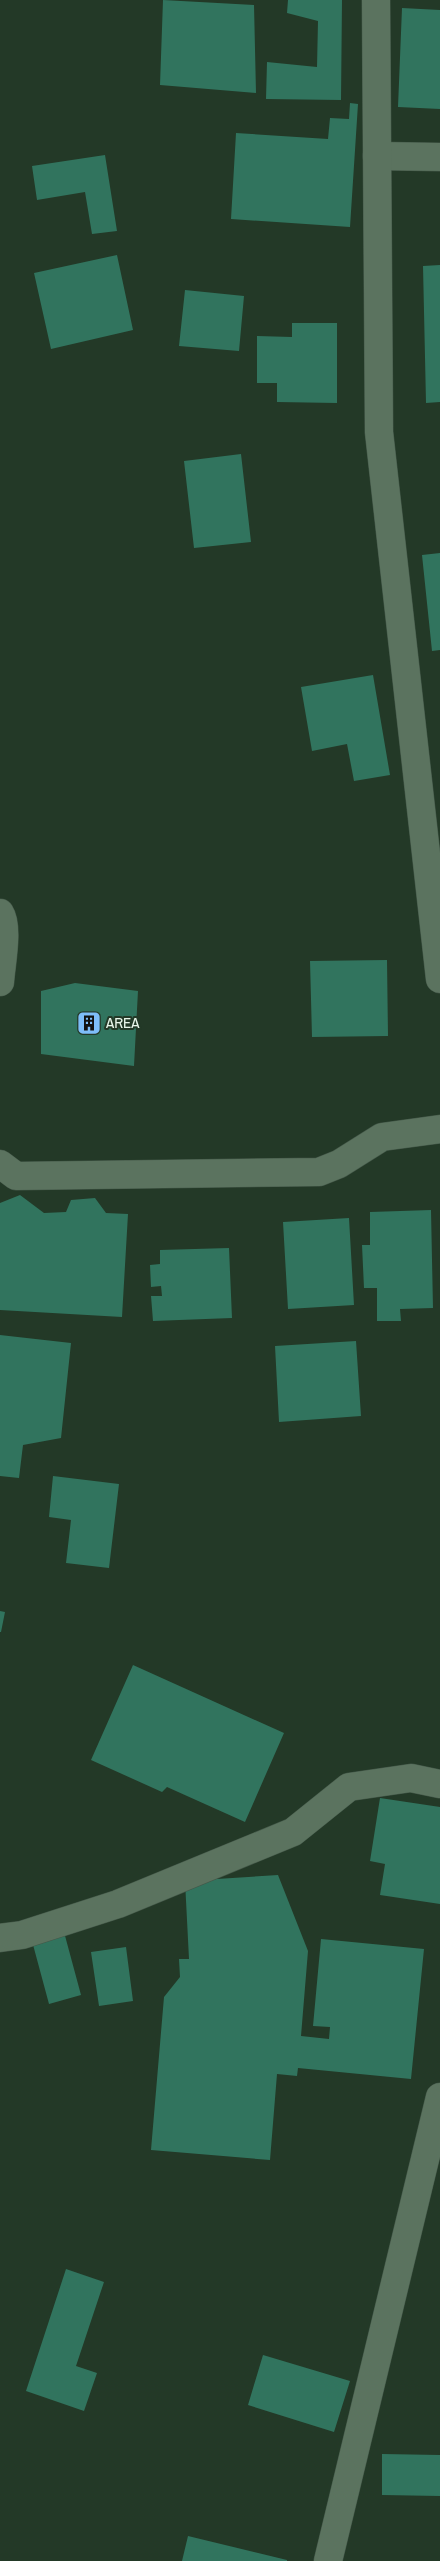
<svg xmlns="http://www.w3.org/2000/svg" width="440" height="2561" viewBox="0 0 440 2561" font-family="'Archivo Narrow',sans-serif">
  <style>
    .building { fill: #31745e }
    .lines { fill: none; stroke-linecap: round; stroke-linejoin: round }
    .street-casing { stroke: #445849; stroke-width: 29 }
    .secondary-casing { stroke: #445849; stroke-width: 29 }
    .street { stroke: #5b735f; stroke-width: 28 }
    .secondary { stroke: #5b735f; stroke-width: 28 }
    .labels { text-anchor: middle; stroke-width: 4; stroke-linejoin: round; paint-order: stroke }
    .poi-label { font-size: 15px; fill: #e8f6ea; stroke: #233927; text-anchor: start }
  </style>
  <rect width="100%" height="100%" fill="#233927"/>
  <path class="building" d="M 163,0 L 254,5 L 256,93 L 160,85 Z
    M 288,0 L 342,0 L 341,100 L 266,99 L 267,62 L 317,67 L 318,21 L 287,13 Z
    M 402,8 L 440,10 L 440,109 L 398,107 Z
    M 350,103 L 358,104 L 350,227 L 231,219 L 236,133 L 328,139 L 330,118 L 349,119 Z
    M 105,155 L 117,231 L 92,234 L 85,192 L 37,200 L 32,166 Z
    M 117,255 L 133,330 L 51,349 L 34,273 Z
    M 440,265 L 440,402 L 426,403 L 423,266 Z
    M 185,290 L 244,296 L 239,351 L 179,346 Z
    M 292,323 L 337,323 L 337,403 L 277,402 L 277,383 L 257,383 L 257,336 L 292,337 Z
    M 241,454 L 251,542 L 194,548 L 184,461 Z
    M 440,553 L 440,650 L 432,651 L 422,555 Z
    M 373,675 L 390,775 L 354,781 L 347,744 L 312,751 L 301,687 Z
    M 387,960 L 388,1036 L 312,1037 L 310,961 Z
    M 75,983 L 138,991 L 134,1066 L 41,1054 L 41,991 Z
    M 20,1195 L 44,1213 L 66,1212 L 71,1200 L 95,1198 L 106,1213 L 128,1214 L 122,1317 L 0,1310 L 0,1203 Z
    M 431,1210 L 433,1308 L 400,1309 L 401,1321 L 377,1321 L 377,1288 L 364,1288 L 362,1245 L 370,1245 L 370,1212 Z
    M 349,1218 L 354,1305 L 288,1309 L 283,1222 Z
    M 229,1248 L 232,1318 L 153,1321 L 151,1296 L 162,1296 L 161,1286 L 151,1287 L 150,1265 L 160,1264 L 160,1250 Z
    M 0,1335 L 71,1343 L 61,1438 L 23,1445 L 19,1478 L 0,1476 Z
    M 356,1341 L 361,1416 L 279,1422 L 275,1346 Z
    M 53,1476 L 119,1484 L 109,1568 L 66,1563 L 71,1520 L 49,1517 Z
    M 0,1611 L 5,1612 L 1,1632 L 0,1632 Z
    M 133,1665 L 284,1733 L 245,1822 L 167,1787 L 162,1792 L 91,1760 Z
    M 380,1798 L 440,1807 L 440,1904 L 380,1895 L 385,1864 L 370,1861 Z
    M 278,1875 L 308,1951 L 301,2036 L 329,2039 L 330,2027 L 313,2026 L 321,1939 L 424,1949 L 411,2079 L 298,2068 L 297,2076 L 277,2074 L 270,2160 L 151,2150 L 164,1997 L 180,1977 L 179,1959 L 189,1959 L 185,1881 Z
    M 64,1932 L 81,1995 L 49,2004 L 32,1941 Z
    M 126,1947 L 133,2001 L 99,2006 L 91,1952 Z
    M 66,2269 L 104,2282 L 76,2366 L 97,2373 L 84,2411 L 26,2391 Z
    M 263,2355 L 350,2381 L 334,2432 L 248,2405 Z
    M 382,2454 L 440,2455 L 440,2496 L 382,2495 Z
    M 188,2536 L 287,2560 L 287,2561 L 182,2561 Z"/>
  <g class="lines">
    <g class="street-casing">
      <path id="street" d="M 377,156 L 440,157
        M 0,913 C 9,927 1,965 0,982
        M 0,1164 L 16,1176 L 319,1172 L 339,1164 L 382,1137 L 440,1129
        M 0,1938 L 22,1935 L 118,1904 L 293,1832 L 349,1787 L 411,1778 L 440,1784"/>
    </g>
    <g class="secondary-casing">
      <path id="secondary" d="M 376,0 L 379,432 L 440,979
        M 328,2561 L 440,2097"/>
    </g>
    <use href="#street" class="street"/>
    <use href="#secondary" class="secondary"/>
  </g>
  <defs>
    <g id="building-square" transform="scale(1.25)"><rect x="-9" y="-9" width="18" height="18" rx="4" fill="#7ebdf9" stroke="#233927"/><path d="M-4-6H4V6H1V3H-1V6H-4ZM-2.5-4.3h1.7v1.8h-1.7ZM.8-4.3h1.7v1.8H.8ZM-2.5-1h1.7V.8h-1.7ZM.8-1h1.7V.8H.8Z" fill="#111"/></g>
  </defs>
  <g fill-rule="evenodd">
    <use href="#building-square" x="89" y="1023"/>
  </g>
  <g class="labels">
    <g class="poi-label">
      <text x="106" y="1028">AREA</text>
    </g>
  </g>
</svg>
